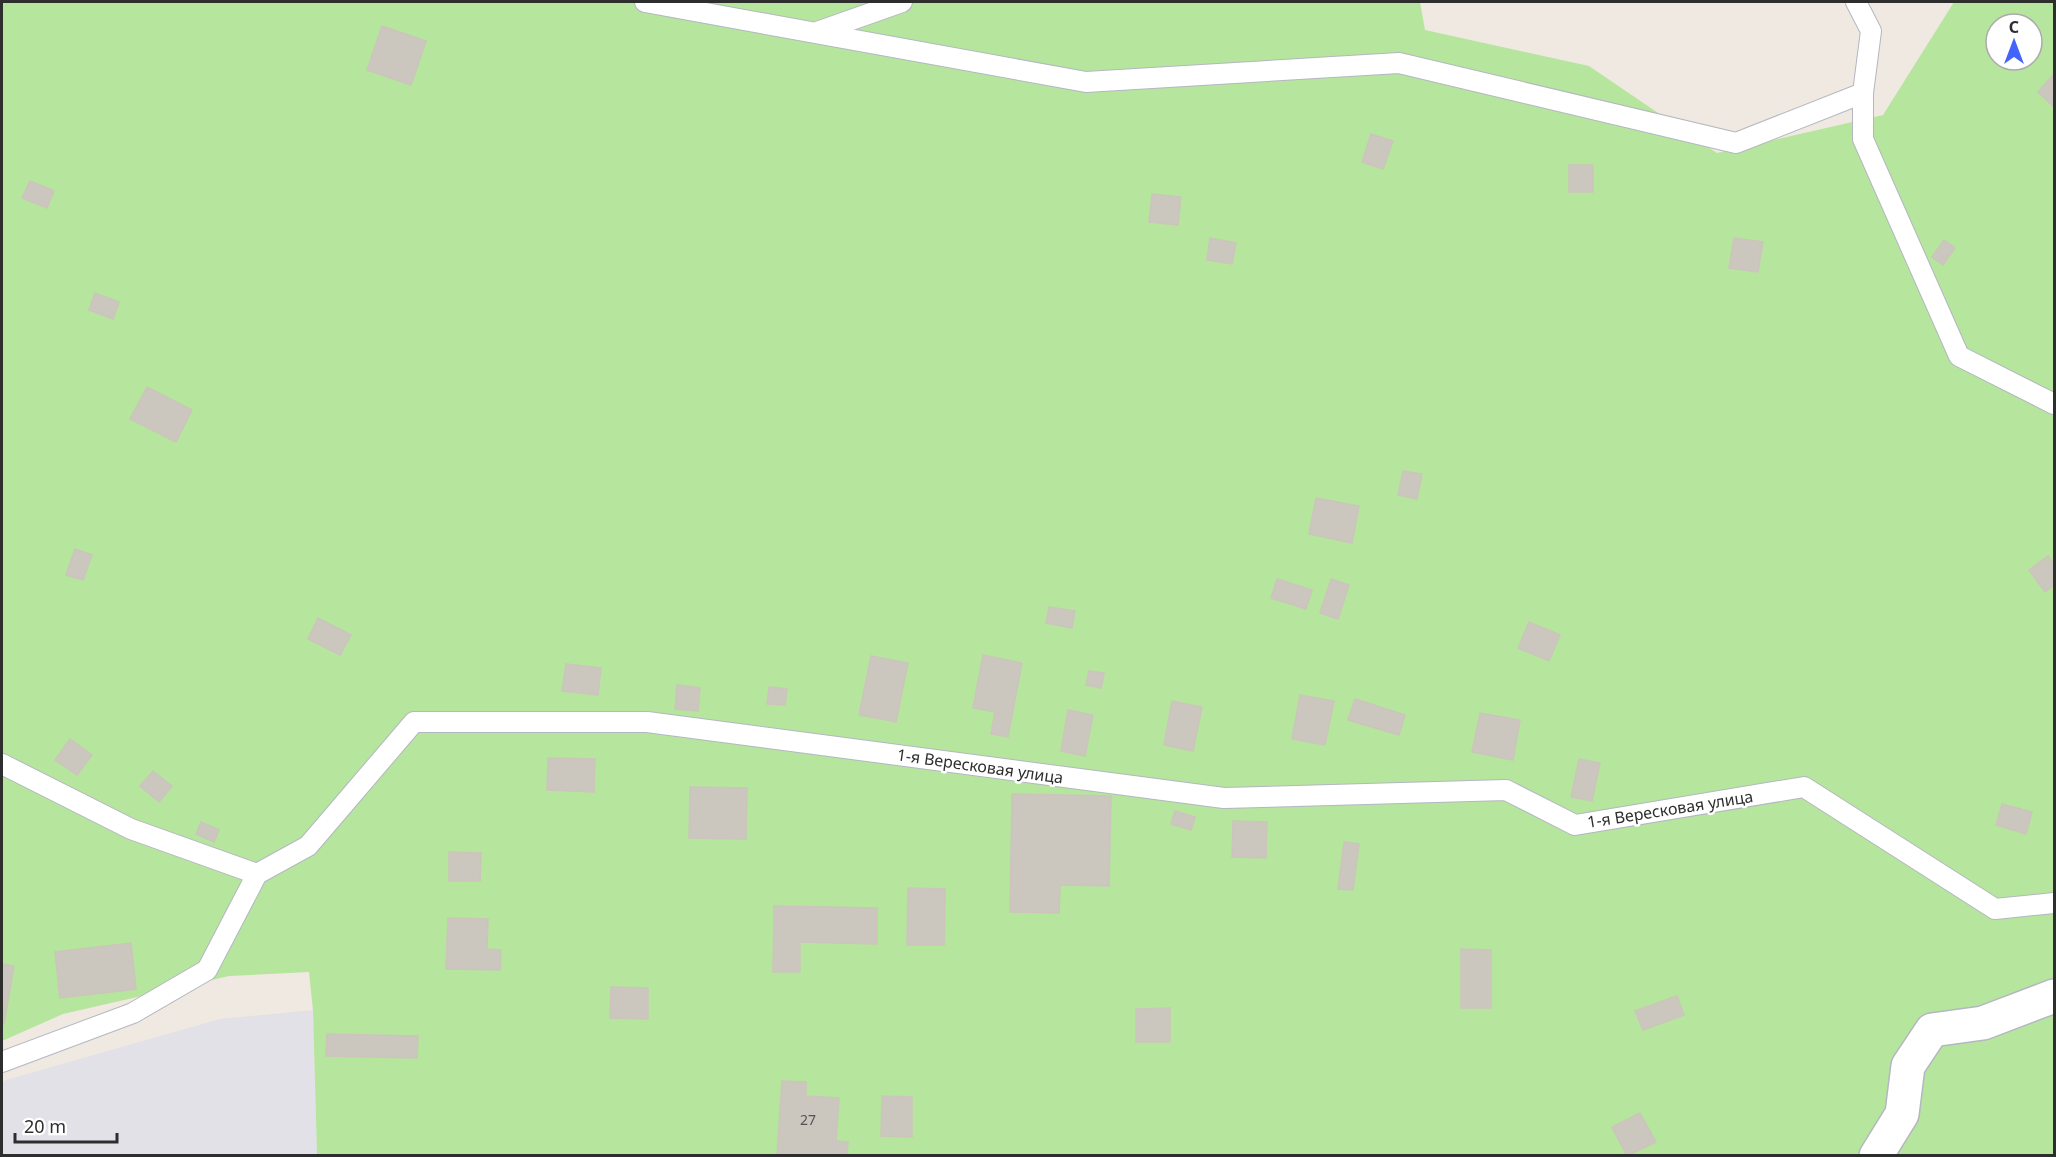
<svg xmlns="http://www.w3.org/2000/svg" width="2056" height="1157" viewBox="0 0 2056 1157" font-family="'Noto Sans',sans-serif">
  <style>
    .industrial { fill: #e3e1e8 }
    .green { fill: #b6e59e; fill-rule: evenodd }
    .building { fill: #cbc7bf; stroke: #cbc5ba; stroke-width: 1.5 }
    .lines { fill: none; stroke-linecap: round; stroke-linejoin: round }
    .lane-casing { stroke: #b4b7c1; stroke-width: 22 }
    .street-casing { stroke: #b4b7c1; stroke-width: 36 }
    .lane { stroke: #fff; stroke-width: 20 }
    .street { stroke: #fff; stroke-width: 33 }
    .labels { text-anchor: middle; stroke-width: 5; stroke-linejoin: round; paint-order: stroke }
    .number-label { font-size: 14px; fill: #555452 }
    .street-label { font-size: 16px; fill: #2e2e2e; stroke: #fff }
  </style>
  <rect width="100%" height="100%" fill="#efe9e1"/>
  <path class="industrial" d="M 313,1010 L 317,1155 L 2,1156 L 2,1082 L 6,1080 L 220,1019 Z"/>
  <path class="green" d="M 2,2 L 1420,2 L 1425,30 L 1589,66 L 1717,153 L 1883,115 L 1954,2 L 2054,2 L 2054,1155 L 317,1155 L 313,1010 L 309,972 L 229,976 L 63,1014 L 2,1041 ZM 1996,24 L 2032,24 L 2032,60 L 1996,60 Z"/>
  <path class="building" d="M 382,26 L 426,41 L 411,85 L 367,70 Z
    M 2054,74 L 2054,107 L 2038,92 Z
    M 1371,134 L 1393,141 L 1383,169 L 1362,162 Z
    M 1569,165 L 1593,165 L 1593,192 L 1569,192 Z
    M 30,181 L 54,191 L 47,208 L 22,198 Z
    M 1152,194 L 1181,197 L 1178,225 L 1149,222 Z
    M 1210,238 L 1236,243 L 1232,264 L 1207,260 Z
    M 1734,238 L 1763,242 L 1758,272 L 1729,268 Z
    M 1944,240 L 1955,248 L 1943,265 L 1932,257 Z
    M 95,293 L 119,302 L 113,319 L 89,310 Z
    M 147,387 L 192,410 L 176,442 L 130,419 Z
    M 1403,471 L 1422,474 L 1417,499 L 1398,495 Z
    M 1316,498 L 1359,506 L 1352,543 L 1309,534 Z
    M 75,549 L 92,555 L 83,580 L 66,575 Z
    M 2048,556 L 2054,565 L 2054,585 L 2045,592 L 2029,570 Z
    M 1277,579 L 1312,590 L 1306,609 L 1271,598 Z
    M 1331,579 L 1349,585 L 1338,619 L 1320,613 Z
    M 1049,607 L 1075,611 L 1072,628 L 1046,623 Z
    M 318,618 L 351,635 L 340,655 L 308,639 Z
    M 1529,622 L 1560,635 L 1549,661 L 1518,648 Z
    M 983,655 L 1022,663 L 1008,737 L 991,734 L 995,712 L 973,708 Z
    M 871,656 L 908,663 L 896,722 L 859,715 Z
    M 566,664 L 601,668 L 598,695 L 562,691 Z
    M 1089,671 L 1104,673 L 1101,688 L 1086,685 Z
    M 677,685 L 700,688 L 698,711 L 675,709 Z
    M 769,687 L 787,689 L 785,705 L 767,704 Z
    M 1300,695 L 1334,701 L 1325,745 L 1292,739 Z
    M 1355,699 L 1405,715 L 1399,735 L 1348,720 Z
    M 1172,701 L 1202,707 L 1193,751 L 1164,745 Z
    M 1068,710 L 1093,715 L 1085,756 L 1061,751 Z
    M 1480,713 L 1520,720 L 1513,760 L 1472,752 Z
    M 70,739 L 92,755 L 77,775 L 55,760 Z
    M 548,758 L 595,759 L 594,792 L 547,790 Z
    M 1579,759 L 1600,763 L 1592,801 L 1571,797 Z
    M 153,771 L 172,786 L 159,802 L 140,786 Z
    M 690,787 L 747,788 L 746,839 L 689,838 Z
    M 1012,794 L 1111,796 L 1109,886 L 1060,885 L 1059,913 L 1010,912 Z
    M 2002,804 L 2032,812 L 2026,834 L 1996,825 Z
    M 1175,811 L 1195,817 L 1191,830 L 1171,824 Z
    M 1233,821 L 1267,822 L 1266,858 L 1232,857 Z
    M 201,822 L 219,830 L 214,842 L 196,834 Z
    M 1344,842 L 1359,844 L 1353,890 L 1338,889 Z
    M 449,852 L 481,853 L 480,881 L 449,881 Z
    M 908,888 L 945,889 L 944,945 L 907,945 Z
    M 774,906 L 877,908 L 877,944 L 800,942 L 800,972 L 773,972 Z
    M 448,918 L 488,919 L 487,949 L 501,950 L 500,970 L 446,969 Z
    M 131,943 L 136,989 L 60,998 L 55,952 Z
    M 1461,949 L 1491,950 L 1491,1008 L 1461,1008 Z
    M 2,964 L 14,966 L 4,1024 L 2,1023 Z
    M 611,987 L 648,988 L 648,1019 L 610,1018 Z
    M 1677,996 L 1684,1015 L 1643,1030 L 1635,1011 Z
    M 1170,1008 L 1170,1042 L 1136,1042 L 1136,1009 Z
    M 327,1034 L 418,1036 L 417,1058 L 326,1056 Z
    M 782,1081 L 806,1082 L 806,1096 L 839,1098 L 836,1141 L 848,1142 L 847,1156 L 777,1156 Z
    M 882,1096 L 912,1097 L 912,1137 L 881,1136 Z
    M 1640,1113 L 1656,1142 L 1627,1156 L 1612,1127 Z"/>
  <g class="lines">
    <g class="lane-casing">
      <path id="lane" d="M 645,2 L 1086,82 L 1399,63 L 1736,143 L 1863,93
        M 1856,2 L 1871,31 L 1863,93 L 1863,139 L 1959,356 L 2054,404
        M 817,32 L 902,2
        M 2,764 L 131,829 L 257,874
        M 2,1062 L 133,1013 L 207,970 L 257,874 L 308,846 L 414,722 L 647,722 L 1224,798 L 1506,790 L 1575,825 L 1804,787 L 1995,909 L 2054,903"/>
    </g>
    <g class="street-casing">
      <path id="street" d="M 1876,1156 L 1902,1114 L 1908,1066 L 1932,1030 L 1983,1023 L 2054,996"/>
    </g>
    <use href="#lane" class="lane"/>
    <use href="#street" class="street"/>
  </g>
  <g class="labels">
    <g class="number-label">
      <text x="808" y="1125">27</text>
    </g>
    <g class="street-label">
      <text transform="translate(980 766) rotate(8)" y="6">1-я Вересковая улица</text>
      <text transform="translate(1670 809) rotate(-9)" y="6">1-я Вересковая улица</text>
    </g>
  </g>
  <rect width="2056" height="1157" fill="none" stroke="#2e2e2e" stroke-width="6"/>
  <g transform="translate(2014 42)"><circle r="28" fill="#ffffff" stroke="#ababab" stroke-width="1.5"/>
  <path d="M0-4.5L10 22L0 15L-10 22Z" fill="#4264fb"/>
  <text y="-9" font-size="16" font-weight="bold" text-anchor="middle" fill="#2e2e2e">С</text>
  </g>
  <path d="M15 1133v9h102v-9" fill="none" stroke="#2e2e2e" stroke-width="3"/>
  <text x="24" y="1133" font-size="18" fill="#2e2e2e" stroke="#ffffff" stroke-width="4.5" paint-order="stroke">20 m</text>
</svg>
